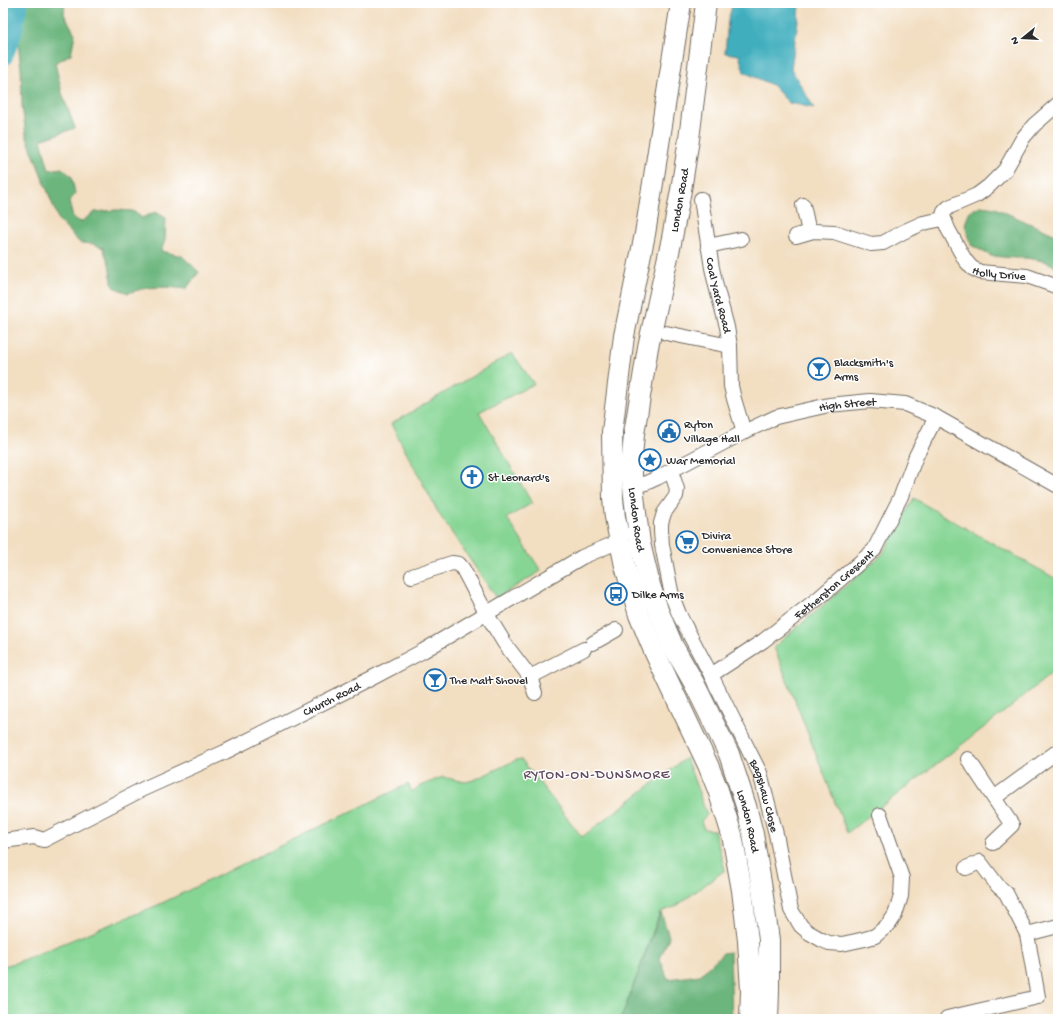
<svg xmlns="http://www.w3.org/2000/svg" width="1061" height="1022" viewBox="0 0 1061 1022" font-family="'Gochi Hand',sans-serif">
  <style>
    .green { fill: #86d594; stroke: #588060 }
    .forest { fill: #6cb67e; stroke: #4c7054 }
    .water { fill: #40aebd; stroke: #366c74 }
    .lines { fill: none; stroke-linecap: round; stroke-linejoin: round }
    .river { stroke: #40aebd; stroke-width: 20 }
    .minor-casing { stroke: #716a60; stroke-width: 16 }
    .highway-casing { stroke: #716a60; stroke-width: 22 }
    .minor { stroke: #fff; stroke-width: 14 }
    .highway { stroke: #fff; stroke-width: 20 }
    .labels { text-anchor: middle; stroke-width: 3; stroke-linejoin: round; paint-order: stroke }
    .street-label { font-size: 12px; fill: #2b2b2b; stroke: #fff }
    .poi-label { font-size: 12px; fill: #2b2b2b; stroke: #fff; text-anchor: start }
    .quarter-label { font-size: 14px; letter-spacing: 1px; fill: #634d61; stroke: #fff }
  </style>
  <rect width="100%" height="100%" fill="#fff"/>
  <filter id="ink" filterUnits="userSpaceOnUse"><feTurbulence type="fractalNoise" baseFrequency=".025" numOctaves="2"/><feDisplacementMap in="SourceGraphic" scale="8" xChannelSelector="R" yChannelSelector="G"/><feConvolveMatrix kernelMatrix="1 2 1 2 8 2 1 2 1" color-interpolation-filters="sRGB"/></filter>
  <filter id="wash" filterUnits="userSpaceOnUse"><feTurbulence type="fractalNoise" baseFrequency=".012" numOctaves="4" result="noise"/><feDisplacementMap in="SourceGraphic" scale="16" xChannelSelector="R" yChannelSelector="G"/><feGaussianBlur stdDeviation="0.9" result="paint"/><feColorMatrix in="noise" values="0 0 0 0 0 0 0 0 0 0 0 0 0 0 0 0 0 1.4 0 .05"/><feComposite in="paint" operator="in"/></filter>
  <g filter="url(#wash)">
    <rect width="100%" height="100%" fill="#f2dec1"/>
    <path class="green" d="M 512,353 L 534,384 L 479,412 L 532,503 L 507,518 L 541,571 L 496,598 L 439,514 L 391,424 Z
      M 914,498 L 937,512 L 1058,580 L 1058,668 L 1004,712 L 847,833 L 774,647 L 882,555 Z
      M 686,758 L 707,815 L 701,821 L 704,829 L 714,830 L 725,870 L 675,907 L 660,912 L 621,1019 L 3,1019 L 3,966 L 15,963 L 158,905 L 408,784 L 412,792 L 420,786 L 443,777 L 465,782 L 474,780 L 516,760 L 521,759 L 582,837 Z"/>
    <path class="forest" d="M 23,3 L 65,3 L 64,14 L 75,34 L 71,54 L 55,63 L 62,93 L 75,128 L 41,140 L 49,170 L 62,168 L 72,177 L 75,194 L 69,202 L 73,218 L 81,222 L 95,212 L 116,210 L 133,211 L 142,218 L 155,212 L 166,218 L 165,240 L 161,251 L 182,256 L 199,272 L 186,289 L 166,287 L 145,288 L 128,293 L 113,287 L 109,264 L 103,248 L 94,244 L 80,243 L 59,221 L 26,135 L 22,106 L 21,70 L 18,42 L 24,7 Z
      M 981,206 L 995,208 L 1058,236 L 1058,267 L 1044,261 L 1026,258 L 1014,258 L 991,256 L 971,245 L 965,224 L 970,211 Z
      M 661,912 L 669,937 L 660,959 L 668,979 L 700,975 L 723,953 L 730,952 L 732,1019 L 621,1019 Z"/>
    <path class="water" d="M 733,3 L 799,3 L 798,20 L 791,69 L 814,108 L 789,103 L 772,85 L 744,72 L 739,55 L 725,53 L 728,20 Z"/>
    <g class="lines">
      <path class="river" d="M 3,56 L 12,33 L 18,3"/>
    </g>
  </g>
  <g filter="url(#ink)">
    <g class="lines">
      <g class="minor-casing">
        <g id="minor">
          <path id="s1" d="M 1058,104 L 1034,125 L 1023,138 L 1005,170 L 989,186 L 977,195 L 949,207 L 944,212 L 943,216 L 948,229 L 965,260 L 972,268 L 980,272 L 1027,276 L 1058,287"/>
          <path id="s2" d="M 701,199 L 712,268 L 716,286 L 727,327 L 730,346 L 731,386 L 734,399 L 744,432"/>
          <path d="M 803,205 L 809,232"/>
          <path d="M 796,236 L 813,231 L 834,232 L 871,244 L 883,243 L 903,232 L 923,223 L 943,219"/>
          <path d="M 708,246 L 741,239"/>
          <path d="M 666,333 L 730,346"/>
          <path id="s3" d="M 671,471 L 677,489 L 676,496 L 664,513 L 661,523 L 661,531 L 662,545 L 672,596 L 679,614 L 684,624 L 711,675 L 760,773 L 776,834 L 791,910 L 801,926 L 808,932 L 822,940 L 829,943 L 842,944 L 865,939 L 875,936 L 889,924 L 895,915 L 901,896 L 902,878 L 880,815"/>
          <path id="s4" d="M 633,486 L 646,483 L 657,478 L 744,432 L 776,417 L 829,405 L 870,401 L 905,404 L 936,417 L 1058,486"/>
          <path d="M 412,576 L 452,563 L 459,564 L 463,569 L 486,613 L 505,644 L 530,677 L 535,693"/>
          <path d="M 593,643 L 616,630"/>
          <path id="s5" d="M 711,675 L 763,641 L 820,597 L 874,550 L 901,496 L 916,456 L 936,417"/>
          <path d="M 530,677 L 584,649"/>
          <path d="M 968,759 L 1012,825 L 993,843"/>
          <path d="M 994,798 L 1058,751"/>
          <path id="s6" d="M 3,841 L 34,837 L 44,840 L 143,789 L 225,752 L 372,678 L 423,651 L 582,557 L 620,541 L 624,534"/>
          <path d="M 1027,934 L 1058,926"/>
          <path d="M 947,1018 L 1038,997 L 1027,934 L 1006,893 L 998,886 L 980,862 L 966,868"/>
        </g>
      </g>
      <g class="highway-casing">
        <g id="highway">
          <path d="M 681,3 L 645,234 L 624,336 L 612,432 L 613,498 L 615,517 L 625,566 L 639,615 L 654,651 L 708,765 L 718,790 L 732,835 L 742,890 L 748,941 L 751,991 L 750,1019"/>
          <path id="s7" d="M 706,3 L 689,139 L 681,190 L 671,243 L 648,347 L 634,434 L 632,458 L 632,478 L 636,513 L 640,543 L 650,585 L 658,610 L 673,646 L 694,683 L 729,754 L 746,806 L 753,834 L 762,889 L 769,940 L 769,992 L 768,1019"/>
        </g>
      </g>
      <use href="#minor" class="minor"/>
      <use href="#highway" class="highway"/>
    </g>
  </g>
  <defs>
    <g id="bar-ring" transform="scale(1.15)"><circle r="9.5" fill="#fff" stroke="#1f6fb2" stroke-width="1.5"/><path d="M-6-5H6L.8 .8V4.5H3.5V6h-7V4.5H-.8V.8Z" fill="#1f6fb2"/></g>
    <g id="civic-ring" transform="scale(1.15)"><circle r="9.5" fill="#fff" stroke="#1f6fb2" stroke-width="1.5"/><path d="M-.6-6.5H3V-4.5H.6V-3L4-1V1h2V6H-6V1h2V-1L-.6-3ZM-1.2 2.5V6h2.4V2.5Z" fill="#1f6fb2"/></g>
    <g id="sight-ring" transform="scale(1.15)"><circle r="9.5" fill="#fff" stroke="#1f6fb2" stroke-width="1.5"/><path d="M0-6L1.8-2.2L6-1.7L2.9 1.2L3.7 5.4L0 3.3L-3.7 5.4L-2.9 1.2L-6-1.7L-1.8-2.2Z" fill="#1f6fb2"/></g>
    <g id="church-ring" transform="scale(1.15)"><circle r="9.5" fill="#fff" stroke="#1f6fb2" stroke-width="1.5"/><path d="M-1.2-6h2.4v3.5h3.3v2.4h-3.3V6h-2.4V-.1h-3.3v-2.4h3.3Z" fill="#1f6fb2"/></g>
    <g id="supermarket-ring" transform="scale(1.15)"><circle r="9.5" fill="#fff" stroke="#1f6fb2" stroke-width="1.5"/><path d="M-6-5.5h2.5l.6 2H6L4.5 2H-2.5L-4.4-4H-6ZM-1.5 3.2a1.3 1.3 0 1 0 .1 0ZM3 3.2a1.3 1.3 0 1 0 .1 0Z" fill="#1f6fb2"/></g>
    <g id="bus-ring" transform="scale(1.15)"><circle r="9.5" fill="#fff" stroke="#1f6fb2" stroke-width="1.5"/><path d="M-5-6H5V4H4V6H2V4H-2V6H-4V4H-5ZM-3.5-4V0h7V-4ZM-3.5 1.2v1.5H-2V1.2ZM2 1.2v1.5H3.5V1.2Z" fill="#1f6fb2"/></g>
  </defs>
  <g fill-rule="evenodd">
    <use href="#bar-ring" x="819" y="369"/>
    <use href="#civic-ring" x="669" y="431"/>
    <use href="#sight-ring" x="650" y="460"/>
    <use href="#church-ring" x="472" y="477"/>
    <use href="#supermarket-ring" x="687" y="542"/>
    <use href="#bus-ring" x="616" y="594"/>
    <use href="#bar-ring" x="435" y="680"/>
  </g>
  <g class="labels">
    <g class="street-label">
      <text transform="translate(679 200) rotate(-80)" y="4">London Road</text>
      <text dy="4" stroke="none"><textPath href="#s1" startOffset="253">Holly Drive</textPath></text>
      <text dy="4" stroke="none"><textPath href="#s2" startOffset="98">Coal Yard Road</textPath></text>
      <text dy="4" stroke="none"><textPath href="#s4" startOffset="232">High Street</textPath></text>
      <text dy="4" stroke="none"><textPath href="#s7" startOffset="523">London Road</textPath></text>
      <text dy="4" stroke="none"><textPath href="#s5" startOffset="153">Fetherston Crescent</textPath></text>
      <text dy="4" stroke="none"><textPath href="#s6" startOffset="362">Church Road</textPath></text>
      <text dy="4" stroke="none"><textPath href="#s3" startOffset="352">Bagshaw Close</textPath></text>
      <text dy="4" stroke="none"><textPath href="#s7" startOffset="847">London Road</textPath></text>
    </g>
    <g class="poi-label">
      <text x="834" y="366">Blacksmith's<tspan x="834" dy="14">Arms</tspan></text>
      <text x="684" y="428">Ryton<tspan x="684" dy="14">Village Hall</tspan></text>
      <text x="666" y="464">War Memorial</text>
      <text x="488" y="481">St Leonard's</text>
      <text x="702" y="539">Divira<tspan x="702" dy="14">Convenience Store</tspan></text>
      <text x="632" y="598">Dilke Arms</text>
      <text x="450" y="684">The Malt Shovel</text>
    </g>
    <g class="quarter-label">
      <text x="597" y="778">RYTON-ON-DUNSMORE</text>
    </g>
  </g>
  <rect width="1061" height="1022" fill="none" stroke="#fff" stroke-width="16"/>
  <g transform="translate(1023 38) rotate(252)" stroke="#ffffff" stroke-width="3" paint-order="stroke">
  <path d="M0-3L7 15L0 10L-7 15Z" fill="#2b2b2b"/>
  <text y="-6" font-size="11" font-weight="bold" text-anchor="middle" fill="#2b2b2b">N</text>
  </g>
</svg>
